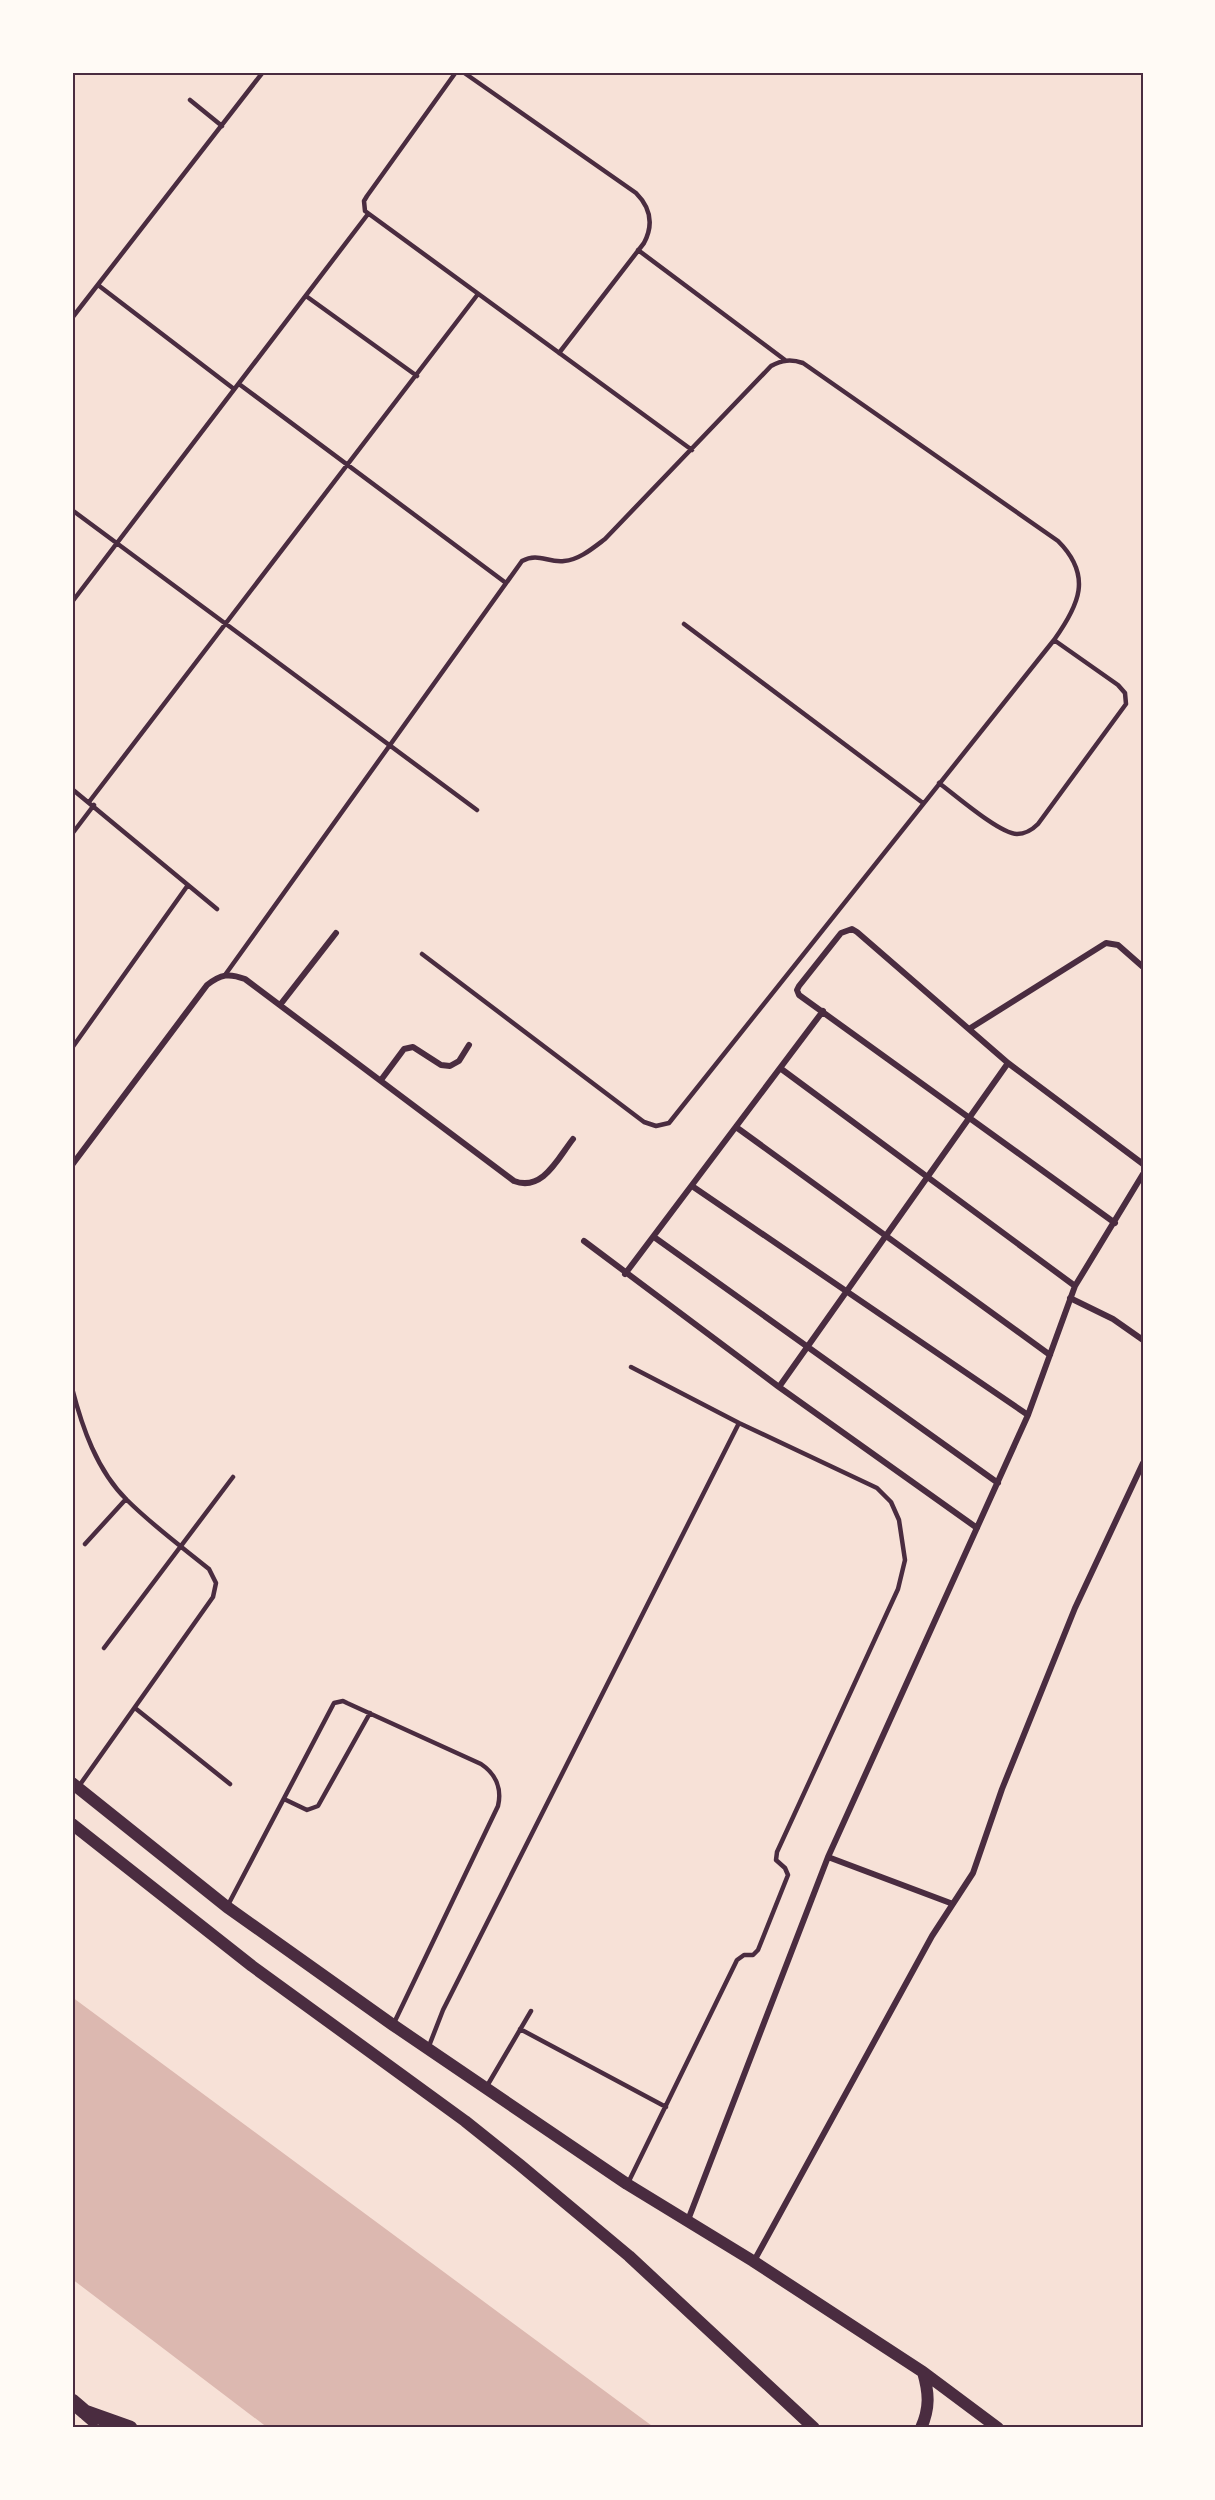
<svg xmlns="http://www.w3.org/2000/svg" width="1215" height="2500" viewBox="0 0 1215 2500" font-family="'Public Sans',sans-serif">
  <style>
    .water { fill: #dcb8b0 }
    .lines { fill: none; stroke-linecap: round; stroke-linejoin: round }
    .service { stroke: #4a2c40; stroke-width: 4.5 }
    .minor { stroke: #4a2c40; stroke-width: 6 }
    .secondary { stroke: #4a2c40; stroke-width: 12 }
    .primary { stroke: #4a2c40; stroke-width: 15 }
    .neatline { fill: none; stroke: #4a2c40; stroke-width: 2 }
  </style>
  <rect width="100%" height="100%" fill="#f7e1d7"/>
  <path class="water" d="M 72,1997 L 644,2420 L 655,2428 L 268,2428 L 72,2279 Z"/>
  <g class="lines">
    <path class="service" d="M 456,72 L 367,196 L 364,201 L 365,211 L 692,450
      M 463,72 L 636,193 C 651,208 654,224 644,243 L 559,353
      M 190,100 L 222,126
      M 638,250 L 785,360
      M 98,285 L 234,389
      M 306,296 L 417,376
      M 72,318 L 263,72
      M 239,384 L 506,583
      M 72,510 L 477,810
      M 72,602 L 368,214
      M 684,624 L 923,803
      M 939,783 C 955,795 1000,834 1017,834 C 1025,834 1032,830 1038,824 L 1126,704 L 1125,693 L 1118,685 L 1054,640
      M 72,789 L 217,909
      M 89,802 L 478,294
      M 72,834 L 94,805
      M 225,975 L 522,561 C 538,552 548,563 564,561 C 579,560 593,548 605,539 L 771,366 C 782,360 791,359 803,363 L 1058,541 C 1093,576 1079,605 1054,640 L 669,1123 L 656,1126 L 644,1122 L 422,954
      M 72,1048 L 188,885
      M 72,1388 C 82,1427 97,1471 127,1500 C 152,1525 182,1547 209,1569 L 216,1583 L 213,1597 L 79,1786
      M 85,1544 L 126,1499
      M 104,1648 L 233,1477
      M 135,1708 L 230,1784
      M 284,1799 L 307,1810 L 318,1806 L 370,1713
      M 228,1905 L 334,1703 L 343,1701 L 347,1703 L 481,1764 C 496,1774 502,1789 498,1806 L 394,2023
      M 520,2029 L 666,2107
      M 429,2046 L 443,2010 L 739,1423
      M 487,2086 L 531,2011
      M 628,2183 L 737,1960 L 744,1955 L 753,1955 L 758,1950 L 788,1875 L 785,1868 L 776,1860 L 777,1852 L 898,1589 L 905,1560 L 899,1520 L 891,1502 L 877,1488 L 739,1423 L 631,1367"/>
    <path class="minor" d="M 280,1005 L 336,933
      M 969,1029 L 1106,943 L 1118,945 L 1143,967
      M 780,1068 L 1075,1286
      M 381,1080 L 404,1049 L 413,1047 L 441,1065 L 450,1066 L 459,1061 L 469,1045
      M 736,1127 L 1050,1355
      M 72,1165 L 207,985 C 221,974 229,973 245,979 L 514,1181 C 543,1192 558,1158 573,1139
      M 692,1186 L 1028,1415
      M 1115,1223 L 799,995 L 797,990 L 799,986 L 841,933 L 852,929 L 857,932 L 1008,1063 L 1143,1164
      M 654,1237 L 998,1483
      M 584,1241 L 779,1387 L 977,1528
      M 625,1274 L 823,1011
      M 1070,1298 L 1113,1319 L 1143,1340
      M 779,1387 L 1008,1063
      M 828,1857 L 953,1904
      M 688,2220 L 828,1857 L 1028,1415 L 1075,1286 L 1143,1174
      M 754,2261 L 932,1936 L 973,1873 L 1002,1789 L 1075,1608 L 1143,1463"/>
    <path class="secondary" d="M 72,1783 L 227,1907 L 393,2025 L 627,2184 L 753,2261 L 923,2372 L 998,2428
      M 72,1824 L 252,1966 L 465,2121 L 520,2165 L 629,2256 L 814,2428
      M 921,2428 C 930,2408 929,2393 923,2372"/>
    <path class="primary" d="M 72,2401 L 93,2419
      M 85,2412 L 130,2428"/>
  </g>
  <rect width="1215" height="2500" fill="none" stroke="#fffaf5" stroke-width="147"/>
  <rect x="74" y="74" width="1068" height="2352" class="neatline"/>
</svg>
